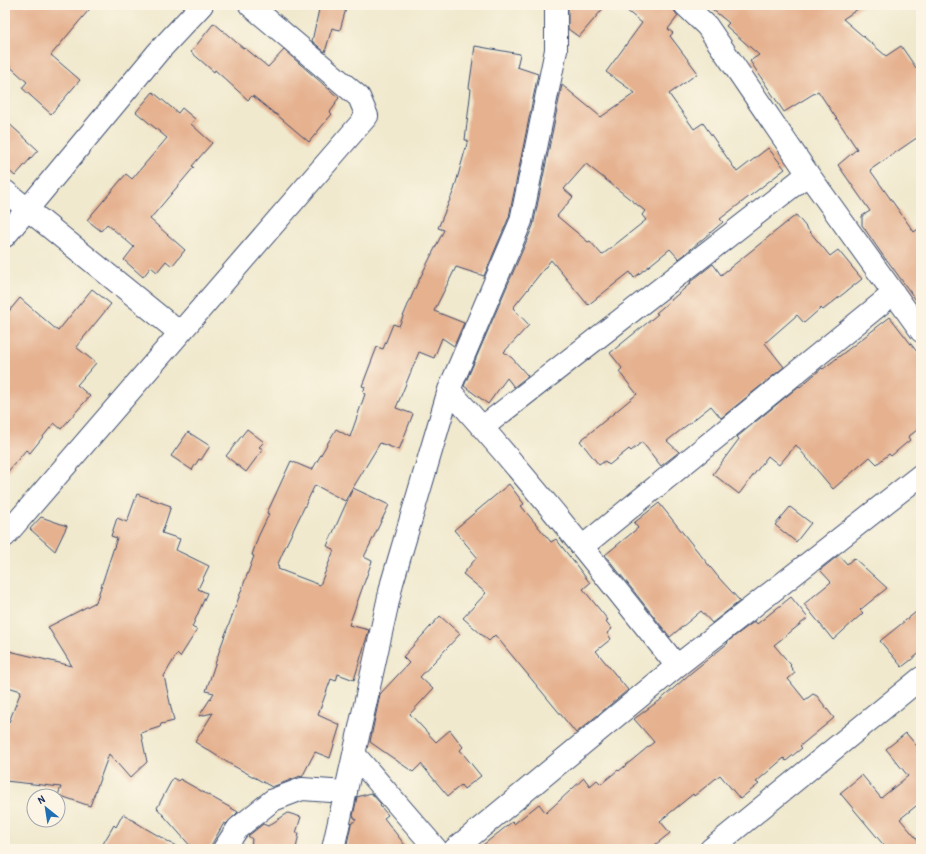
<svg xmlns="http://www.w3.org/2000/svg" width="926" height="854" viewBox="0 0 926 854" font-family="'Patrick Hand',sans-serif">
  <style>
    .building { fill: #e5b18f; fill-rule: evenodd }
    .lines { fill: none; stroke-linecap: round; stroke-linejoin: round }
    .minor-casing { stroke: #3b4b6f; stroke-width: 24 }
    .tertiary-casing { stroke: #3b4b6f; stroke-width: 24 }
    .minor { stroke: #fff; stroke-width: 22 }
    .tertiary { stroke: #fff; stroke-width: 22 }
  </style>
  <rect width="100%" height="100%" fill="#fcf5e5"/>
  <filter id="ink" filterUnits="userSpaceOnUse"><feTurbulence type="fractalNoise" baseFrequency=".025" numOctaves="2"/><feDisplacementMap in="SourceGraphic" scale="8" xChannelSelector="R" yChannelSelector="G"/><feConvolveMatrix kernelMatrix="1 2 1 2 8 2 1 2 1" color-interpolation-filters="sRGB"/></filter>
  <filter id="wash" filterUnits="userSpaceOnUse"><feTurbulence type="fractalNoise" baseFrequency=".012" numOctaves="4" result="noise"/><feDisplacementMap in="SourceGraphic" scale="16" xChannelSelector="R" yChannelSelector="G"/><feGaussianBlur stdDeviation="0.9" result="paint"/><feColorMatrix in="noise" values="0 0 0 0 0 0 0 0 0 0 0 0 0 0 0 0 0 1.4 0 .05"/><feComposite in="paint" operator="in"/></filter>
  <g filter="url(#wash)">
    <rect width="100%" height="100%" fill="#f0e9ce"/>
    <g id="blocks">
      <path class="building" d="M 5,5 L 93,5 L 51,55 L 80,80 L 51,114 L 22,88 L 27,82 L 5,62 Z
        M 320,5 L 347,5 L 340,30 L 332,28 L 325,52 L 312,41 Z
        M 568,5 L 606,5 L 579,37 L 568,29 Z
        M 620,5 L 673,5 L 673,9 L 678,16 L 668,29 L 673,33 L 670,36 L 698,73 L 669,94 L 694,129 L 703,123 L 737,172 L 768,148 L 785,169 L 720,219 L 723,222 L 679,259 L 670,249 L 634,278 L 630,272 L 588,305 L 551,260 L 513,308 L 529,325 L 504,352 L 512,358 L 528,376 L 514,387 L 507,378 L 488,404 L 464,386 L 533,226 L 562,85 L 601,117 L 635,93 L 606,72 L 642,23 ZM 586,164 L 645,211 L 642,215 L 646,220 L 602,255 L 590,241 L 588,242 L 557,216 L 573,197 L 564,189 Z
        M 707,5 L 864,5 L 843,19 L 886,56 L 901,46 L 921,75 L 921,135 L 870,170 L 914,232 L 921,227 L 921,307 L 887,260 L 886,260 L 862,225 L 862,216 L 870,211 L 838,165 L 857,149 L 818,91 L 784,112 L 750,61 L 759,55 L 726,26 L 729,23 Z
        M 214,23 L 244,49 L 245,48 L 268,67 L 284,50 L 339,98 L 335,103 L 336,104 L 330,112 L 332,114 L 309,142 L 276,114 L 275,114 L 253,96 L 252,96 L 248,100 L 215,70 L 214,72 L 191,52 Z
        M 475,46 L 520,54 L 517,67 L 538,74 L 509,217 L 484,276 L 456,267 L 434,311 L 464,323 L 454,346 L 442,338 L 434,358 L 419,352 L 396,408 L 413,414 L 399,450 L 380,443 L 345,501 L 315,485 L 287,543 L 277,566 L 279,567 L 278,569 L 320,585 L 334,550 L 327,546 L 353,488 L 389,505 L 364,557 L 372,561 L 349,625 L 369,630 L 354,680 L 338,674 L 336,681 L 331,679 L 318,715 L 340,725 L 330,758 L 315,752 L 302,777 L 299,776 L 298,777 L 272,787 L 230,764 L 195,742 L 213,713 L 199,716 L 214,693 L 206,691 L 221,646 L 254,556 L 252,555 L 258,537 L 269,514 L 267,513 L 291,461 L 312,470 L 336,429 L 350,437 L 365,394 L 363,393 L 365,387 L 362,386 L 377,347 L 383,349 L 393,324 L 399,326 L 416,286 L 444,230 L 438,228 L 454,190 L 468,140 L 465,140 L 471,89 L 469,88 Z
        M 153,92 L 178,113 L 182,108 L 195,119 L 191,124 L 212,143 L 192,166 L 194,167 L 150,219 L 185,250 L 172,266 L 166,261 L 157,272 L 151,267 L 143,277 L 124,260 L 134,247 L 107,224 L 101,231 L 87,220 L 126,174 L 132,179 L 167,138 L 136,112 Z
        M 5,120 L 38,150 L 15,176 L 5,167 Z
        M 796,215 L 830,256 L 838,250 L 862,279 L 823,310 L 821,308 L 804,323 L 797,315 L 765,343 L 784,367 L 721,418 L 711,406 L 667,441 L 679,452 L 661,466 L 642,442 L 631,451 L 629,449 L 609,465 L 605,461 L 599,465 L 580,441 L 637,394 L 619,372 L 622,368 L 610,353 L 658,314 L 656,313 L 691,283 L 690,282 L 713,264 L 721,275 Z
        M 92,289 L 111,304 L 76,347 L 96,363 L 77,385 L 90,396 L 61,429 L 54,423 L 30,453 L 26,450 L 5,475 L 5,316 L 20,298 L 58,331 Z
        M 890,317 L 921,357 L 921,427 L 908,437 L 910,440 L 891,456 L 889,454 L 877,464 L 870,457 L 833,489 L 796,445 L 779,465 L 768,456 L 739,494 L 713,474 L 739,439 L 737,437 L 799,386 L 800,387 L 822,368 L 823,369 Z
        M 247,429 L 264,442 L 259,447 L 263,449 L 246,472 L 226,456 Z
        M 188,432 L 210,446 L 201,460 L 199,459 L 192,470 L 171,456 Z
        M 509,484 L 524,504 L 521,506 L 551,542 L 556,539 L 590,583 L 583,589 L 608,620 L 606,621 L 612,629 L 607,633 L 611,639 L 596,651 L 628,690 L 576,733 L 495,635 L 489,641 L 463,618 L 486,593 L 463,574 L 477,557 L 454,530 Z
        M 137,494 L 171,506 L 162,533 L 180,539 L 176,550 L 209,566 L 198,589 L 207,593 L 192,627 L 197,630 L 180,657 L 177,654 L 164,676 L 174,721 L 161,724 L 160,727 L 141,733 L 147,762 L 130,778 L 109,754 L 90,806 L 58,795 L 61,787 L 5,781 L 5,722 L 9,722 L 21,691 L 5,686 L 5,650 L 72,666 L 48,627 L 96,602 L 117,538 L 111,536 L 117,518 L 127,522 Z
        M 659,503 L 719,578 L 740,601 L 712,623 L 701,611 L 670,637 L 605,555 L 638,528 L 634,523 Z
        M 790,507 L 811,523 L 796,542 L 775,525 Z
        M 41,517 L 67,526 L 55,551 L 30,529 Z
        M 839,555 L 847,564 L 854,558 L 887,588 L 860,610 L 863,613 L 833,640 L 804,604 L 831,582 L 820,570 Z
        M 791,597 L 808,618 L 774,645 L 791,665 L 790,666 L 795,673 L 788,679 L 805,700 L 813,694 L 817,696 L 834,718 L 800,746 L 802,748 L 786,761 L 784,758 L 756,782 L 759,784 L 740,799 L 720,775 L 694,796 L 693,794 L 660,821 L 670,833 L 650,849 L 478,849 L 512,822 L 514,824 L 539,804 L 546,813 L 584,778 L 590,786 L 597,780 L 601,784 L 618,770 L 619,771 L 654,742 L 634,719 L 657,702 L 658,702 L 692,672 L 728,643 L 727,642 L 755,621 L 757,624 Z
        M 921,608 L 921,652 L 902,667 L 880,641 Z
        M 440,616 L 460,634 L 420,677 L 433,689 L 410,714 L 436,742 L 450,730 L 463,747 L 460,750 L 481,776 L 464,789 L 461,785 L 448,796 L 421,764 L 413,772 L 370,742 L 380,694 L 409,663 L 403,657 Z
        M 906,733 L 921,751 L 921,802 L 900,819 L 921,844 L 921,849 L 887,849 L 840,793 L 862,775 L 881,798 L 908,776 L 886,749 Z
        M 173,778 L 178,781 L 180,779 L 238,812 L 226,824 L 224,823 L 209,849 L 193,849 L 157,808 Z
        M 371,793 L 381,804 L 380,806 L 388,815 L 384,818 L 408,849 L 346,849 L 351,824 L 356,820 L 353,816 L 357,797 Z
        M 288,813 L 301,817 L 296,833 L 299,833 L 296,849 L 251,849 L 252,839 L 248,836 L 263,824 L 268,826 Z
        M 123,814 L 145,828 L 181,849 L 100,849 L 114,825 L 116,827 Z"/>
    </g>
  </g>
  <g filter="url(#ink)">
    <use href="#blocks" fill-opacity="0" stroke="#3b4b6f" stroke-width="1"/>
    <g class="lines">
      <g class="minor-casing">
        <path id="minor" d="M 685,5 L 707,26 L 808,174 L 921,331
          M 5,191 L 180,333
          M 449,390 C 529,478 603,573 677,666
          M 483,427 L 808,174
          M 5,536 L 367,116 L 359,97 L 250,5
          M 582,547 L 894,293
          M 354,754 L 436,849
          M 224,849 L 238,828 L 273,800 L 302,789 L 346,792
          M 333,849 L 392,583 L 449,390 L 521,221 L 556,50 L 556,5
          M 455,849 L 677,666 L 921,475"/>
      </g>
      <g class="tertiary-casing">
        <path id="tertiary" d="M 5,236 L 158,52 L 202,5
          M 711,849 L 921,678"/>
      </g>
      <use href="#minor" class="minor"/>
      <use href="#tertiary" class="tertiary"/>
    </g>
  </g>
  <rect width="926" height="854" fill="none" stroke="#fcf5e5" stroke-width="20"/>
  <g transform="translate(46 808) rotate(330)"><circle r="19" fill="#fcf5e5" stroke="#a2a6af"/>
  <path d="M0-3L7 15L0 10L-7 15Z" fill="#1f6fb2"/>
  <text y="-6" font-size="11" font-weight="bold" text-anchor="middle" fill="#1b2f5e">N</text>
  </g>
</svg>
